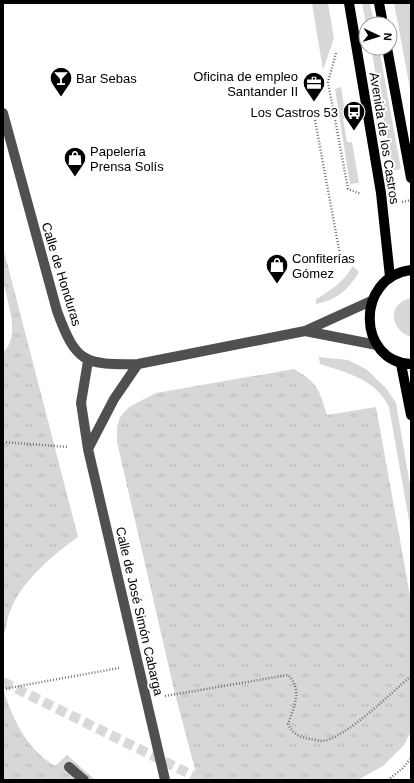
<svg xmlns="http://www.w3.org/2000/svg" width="414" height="783" viewBox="0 0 414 783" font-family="Helvetica,sans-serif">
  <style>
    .green { fill: #d7d7d7 }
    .park { fill: url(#park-tufts) }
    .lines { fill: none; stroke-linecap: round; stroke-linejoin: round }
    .major-tunnel { stroke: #d9d9d9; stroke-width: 10; stroke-dasharray: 10 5; stroke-linecap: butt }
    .path { stroke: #727272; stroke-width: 2.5; stroke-dasharray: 1 2; stroke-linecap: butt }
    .minor { stroke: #505050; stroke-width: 10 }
    .major { stroke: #000; stroke-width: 10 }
    .labels { text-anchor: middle; stroke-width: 4; stroke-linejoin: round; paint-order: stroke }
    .poi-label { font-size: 13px; fill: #000; stroke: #fff; text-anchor: start }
    .street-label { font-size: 13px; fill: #000; stroke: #fff }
  </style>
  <defs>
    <pattern id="park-tufts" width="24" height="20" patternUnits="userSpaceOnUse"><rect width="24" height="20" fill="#d7d7d7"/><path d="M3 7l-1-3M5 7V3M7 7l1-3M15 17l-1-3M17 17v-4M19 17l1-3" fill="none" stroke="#b7b7b7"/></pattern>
  </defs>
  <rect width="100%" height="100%" fill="#fff"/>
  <path class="green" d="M 312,3 L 328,3 L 334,38 L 323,70 Z
    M 362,3 L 370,3 L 374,24 L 366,24 Z
    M 394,3 L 410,3 L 411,94 Z
    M 371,48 L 379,48 L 401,169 L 393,171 Z
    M 341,87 L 346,118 L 343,119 L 347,142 L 352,142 L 359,183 L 350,184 L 335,89 Z
    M 353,266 L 359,272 C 348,290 337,300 316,304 L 316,299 C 332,290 343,282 353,266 Z
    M 411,298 L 411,336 L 409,336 C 389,328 388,303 411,298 Z
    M 319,357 L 348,360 L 366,369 L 386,388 L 396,403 L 411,491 L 411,532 L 389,407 C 376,379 347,373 320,364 Z"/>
  <path class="park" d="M 3,247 L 78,537 C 54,554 22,581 11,609 C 7,618 6,629 3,639 L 3,353 C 22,334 6,302 3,278 C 2,268 3,257 3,247 Z
    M 294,369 C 318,383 319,389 327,415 L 376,407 L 411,601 L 411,732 L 404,745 L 383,766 L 358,780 L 198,780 L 175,694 L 117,442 L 117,427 L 120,417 L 129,407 L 156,393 Z
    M 3,689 C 14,721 25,747 55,766 L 67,755 L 95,780 L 3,780 Z"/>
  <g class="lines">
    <path class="major-tunnel" d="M 3,682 L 202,780"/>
    <path class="path" d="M 336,53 L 328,82 L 348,189 L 361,194
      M 315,120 L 341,260
      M 402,202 L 411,200
      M 3,442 L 68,447
      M 3,689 L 119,668
      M 165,696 L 288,675 C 303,689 294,707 288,724 C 293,734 299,737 310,739 C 313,739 318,741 322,741 C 345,739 392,692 411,676
      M 388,780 L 403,768 L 411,758"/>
    <path class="minor" d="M 3,113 L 57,311 C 76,363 84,365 138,364 L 305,331 L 371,301
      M 305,331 L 377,345
      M 88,361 L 81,403 L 88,449 L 165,780
      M 88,449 L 114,399 L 138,364
      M 69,767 L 84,780"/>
    <path class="major" d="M 349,3 L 381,193 L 390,277
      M 379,3 L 383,24
      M 387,48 L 411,178
      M 411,270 C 355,277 357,362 411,364
      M 401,364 L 411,415"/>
  </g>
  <defs>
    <g id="bar-pin" transform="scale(1.15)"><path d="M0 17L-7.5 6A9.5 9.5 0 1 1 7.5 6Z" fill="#000" stroke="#fff"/><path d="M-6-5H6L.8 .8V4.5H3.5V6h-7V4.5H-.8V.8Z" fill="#fff"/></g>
    <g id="office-pin" transform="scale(1.15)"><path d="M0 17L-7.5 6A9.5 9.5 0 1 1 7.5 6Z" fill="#000" stroke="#fff"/><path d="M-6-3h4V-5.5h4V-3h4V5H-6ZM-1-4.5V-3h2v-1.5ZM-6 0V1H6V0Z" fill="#fff"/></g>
    <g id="bus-pin" transform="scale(1.15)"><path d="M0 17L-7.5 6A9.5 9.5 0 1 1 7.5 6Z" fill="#000" stroke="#fff"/><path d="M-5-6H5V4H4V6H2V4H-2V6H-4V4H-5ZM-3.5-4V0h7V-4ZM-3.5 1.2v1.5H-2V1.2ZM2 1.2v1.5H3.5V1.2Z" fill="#fff"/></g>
    <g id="shop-pin" transform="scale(1.15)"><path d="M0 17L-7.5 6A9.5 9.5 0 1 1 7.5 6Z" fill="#000" stroke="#fff"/><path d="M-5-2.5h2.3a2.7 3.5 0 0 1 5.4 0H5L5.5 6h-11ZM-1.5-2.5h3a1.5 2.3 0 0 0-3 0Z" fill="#fff"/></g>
  </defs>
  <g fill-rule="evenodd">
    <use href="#bar-pin" x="61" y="78"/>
    <use href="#office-pin" x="314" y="83"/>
    <use href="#bus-pin" x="354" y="112"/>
    <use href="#shop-pin" x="75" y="158"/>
    <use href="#shop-pin" x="277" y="265"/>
  </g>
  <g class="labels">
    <g class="poi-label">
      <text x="298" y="81" text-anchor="end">Oficina de empleo<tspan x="298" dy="15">Santander II</tspan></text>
      <text x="76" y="83">Bar Sebas</text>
      <text x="338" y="117" text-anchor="end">Los Castros 53</text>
      <text x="90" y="156">Papelería<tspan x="90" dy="15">Prensa Solís</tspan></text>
      <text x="292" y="263">Confiterías<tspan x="292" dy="15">Gómez</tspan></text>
    </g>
    <g class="street-label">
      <text transform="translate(385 138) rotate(81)" y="5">Avenida de los Castros</text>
      <text transform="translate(62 274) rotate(73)" y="5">Calle de Honduras</text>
      <text transform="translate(140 611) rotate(77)" y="5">Calle de José Simón Cabarga</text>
    </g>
  </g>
  <rect width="414" height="783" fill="none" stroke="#000000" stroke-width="8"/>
  <g transform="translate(378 36) rotate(94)"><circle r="19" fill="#ffffff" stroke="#999999"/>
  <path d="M0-3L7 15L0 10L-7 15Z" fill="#000000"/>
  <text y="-6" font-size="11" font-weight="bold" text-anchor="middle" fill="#000000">N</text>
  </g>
</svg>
